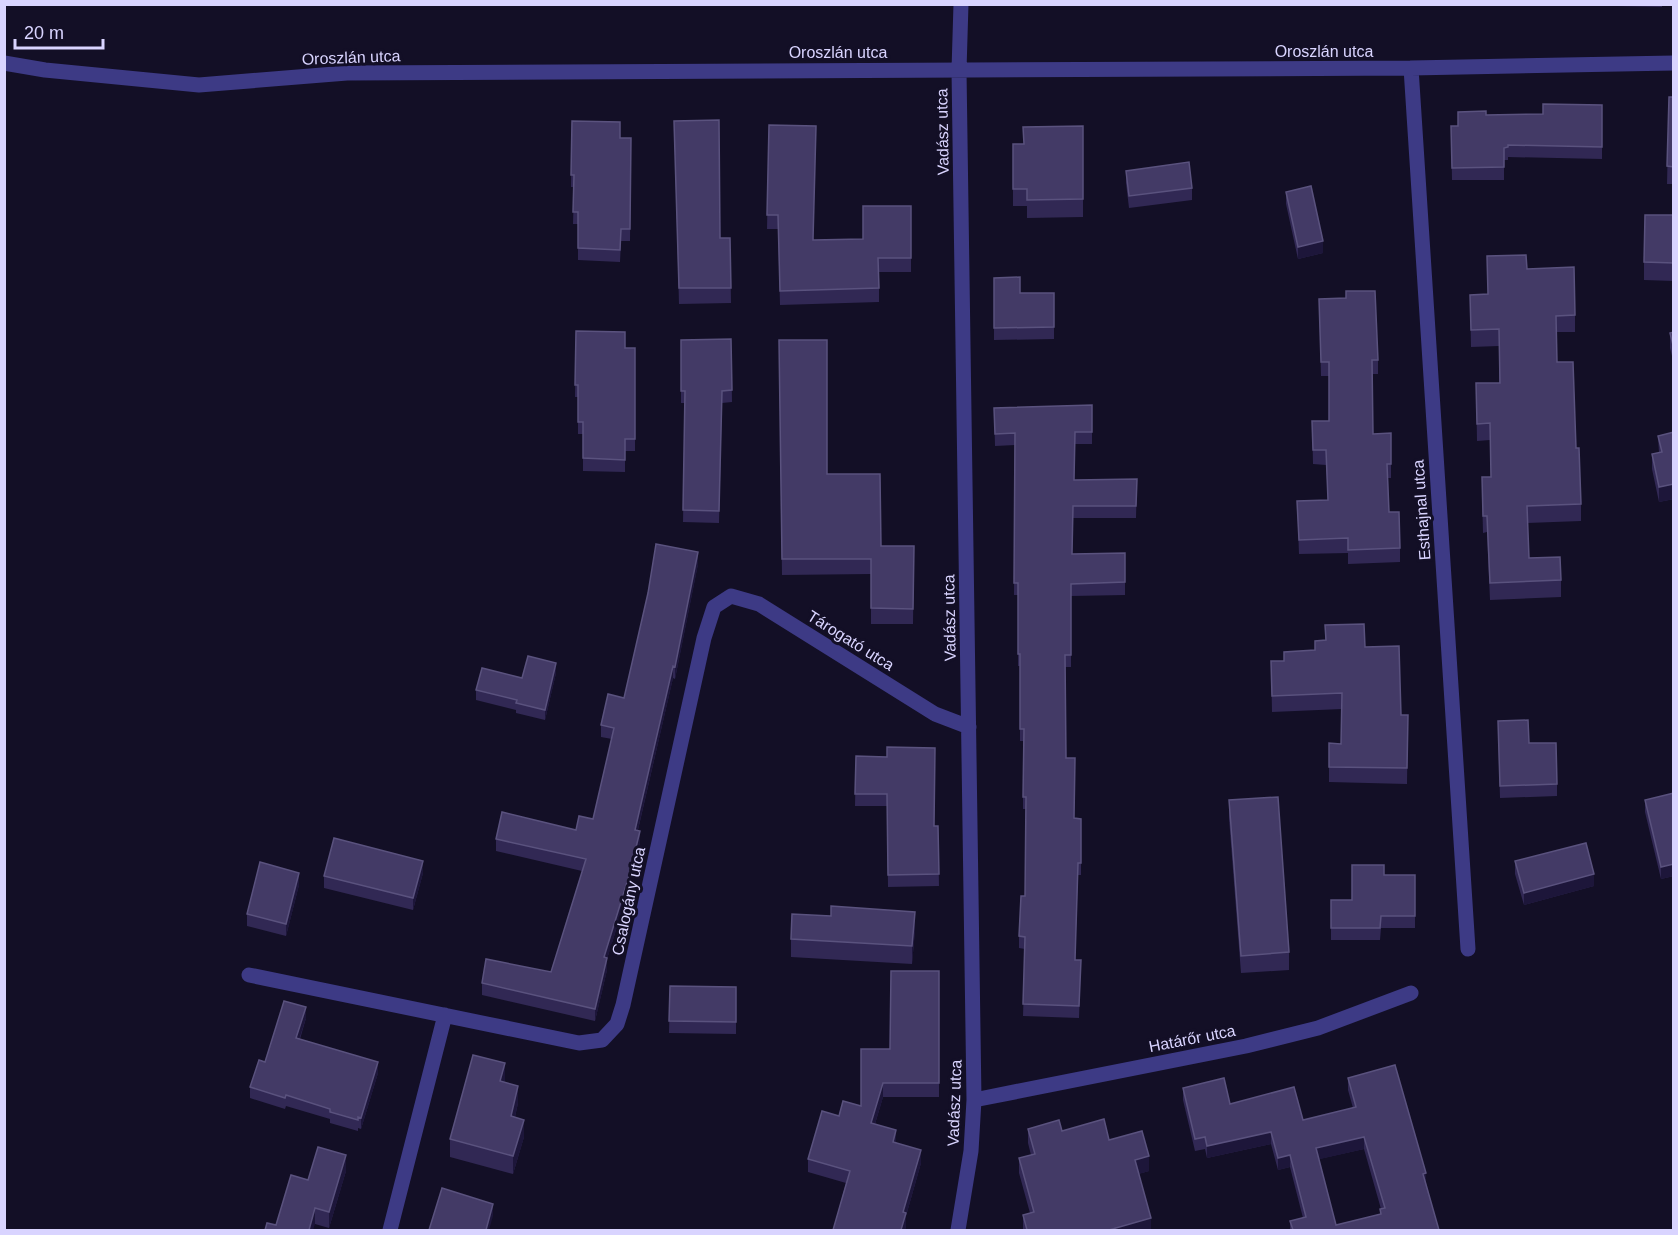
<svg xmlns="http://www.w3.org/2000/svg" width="1678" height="1235" viewBox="0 0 1678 1235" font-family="Arial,sans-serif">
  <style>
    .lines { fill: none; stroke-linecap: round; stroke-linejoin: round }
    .minor { stroke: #3d3a85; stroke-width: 15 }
    .wall { fill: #312854; fill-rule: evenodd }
    .shaded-wall { fill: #1d163a }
    .building { fill: #433a66; stroke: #5a527e; stroke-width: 1.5; fill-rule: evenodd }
    .labels { text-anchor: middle; stroke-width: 6; stroke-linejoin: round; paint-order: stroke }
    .street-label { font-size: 16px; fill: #d9d4ff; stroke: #130f26 }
  </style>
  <rect width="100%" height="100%" fill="#130f26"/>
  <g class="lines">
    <path class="minor" d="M 4,63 L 45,70 L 199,85 L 347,73 L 1411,68 L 1674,63
      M 1411,68 L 1468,949
      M 249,975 L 579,1043 L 602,1040 L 617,1024 L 623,1005 L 704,638 L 714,607 L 731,596 L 759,604 L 935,714 L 969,727
      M 974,1100 L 1246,1046 L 1318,1028 L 1411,993
      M 390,1230 L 445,1015
      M 958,1230 L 971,1151 L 974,1100 L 959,70 L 961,4"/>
  </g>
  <path class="wall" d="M 1616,4 L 1662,4 L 1662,7 L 1616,6 Z
    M 1669,97 L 1674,97 L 1674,184 L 1667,184 Z
    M 1602,105 L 1602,159 L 1508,157 L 1508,160 L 1504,160 L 1504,180 L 1452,180 L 1451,126 L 1458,126 L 1486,115 L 1543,114 Z
    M 572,121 L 620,138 L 631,138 L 630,241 L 621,241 L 620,262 L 578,260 L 578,224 L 573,224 L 574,187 L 571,187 Z
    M 674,121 L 720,238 L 730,238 L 731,303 L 679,304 Z
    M 769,125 L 814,240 L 863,239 L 911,206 L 911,272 L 879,272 L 879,302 L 780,305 L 778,229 L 767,229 Z
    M 1083,126 L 1083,217 L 1027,218 L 1027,206 L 1013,206 L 1013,144 L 1023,144 Z
    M 1126,171 L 1192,188 L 1192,200 L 1129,208 L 1126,183 Z
    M 1286,192 L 1323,253 L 1298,259 L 1286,204 Z
    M 1674,215 L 1674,281 L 1644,280 L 1644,262 Z
    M 1527,269 L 1575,315 L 1575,332 L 1556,332 L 1557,362 L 1576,448 L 1581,504 L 1581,521 L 1527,523 L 1529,558 L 1561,580 L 1561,597 L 1490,600 L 1487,532 L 1483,533 L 1482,494 L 1482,477 L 1491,477 L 1490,440 L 1477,441 L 1476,383 L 1499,383 L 1499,346 L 1471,347 L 1470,295 L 1487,294 Z
    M 994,278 L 1020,293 L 1054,293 L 1054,339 L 994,340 Z
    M 1319,299 L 1378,360 L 1378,374 L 1372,374 L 1373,434 L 1391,433 L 1391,478 L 1388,478 L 1389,512 L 1400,548 L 1400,562 L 1348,564 L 1348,553 L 1299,554 L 1297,501 L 1328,500 L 1326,465 L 1313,464 L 1312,421 L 1329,421 L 1329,376 L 1321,376 Z
    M 576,331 L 625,348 L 635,348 L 635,451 L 625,451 L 625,472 L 583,471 L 583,434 L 578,434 L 578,397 L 575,397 Z
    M 1674,332 L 1674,364 L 1670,348 L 1670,333 Z
    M 731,339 L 732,402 L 722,403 L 719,523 L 683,522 L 685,403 L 681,403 L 681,340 Z
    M 779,340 L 827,474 L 881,546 L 914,546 L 913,624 L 871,624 L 871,574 L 782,575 Z
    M 1092,405 L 1092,444 L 1075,444 L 1074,480 L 1137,479 L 1136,518 L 1073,518 L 1072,554 L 1125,582 L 1125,595 L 1071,596 L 1071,667 L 1065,667 L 1066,758 L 1074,818 L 1081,819 L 1081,875 L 1078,875 L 1075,960 L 1081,960 L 1079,1018 L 1023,1016 L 1025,949 L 1019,948 L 1019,936 L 1025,896 L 1026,809 L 1023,809 L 1023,741 L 1020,741 L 1020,666 L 1018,666 L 1018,595 L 1014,595 L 1015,445 L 995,446 L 994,408 Z
    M 1674,432 L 1674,499 L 1659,502 L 1652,469 L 1652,454 L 1659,453 L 1658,436 Z
    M 698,564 L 675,679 L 673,678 L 638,830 L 640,843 L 629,888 L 607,959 L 607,970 L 595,1021 L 482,995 L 482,983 L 551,972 L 582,871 L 496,851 L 496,839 L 576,830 L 593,819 L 612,739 L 601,737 L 601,725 L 624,698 Z
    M 1325,625 L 1365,647 L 1401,715 L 1408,715 L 1407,784 L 1329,782 L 1329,743 L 1341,744 L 1342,709 L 1272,712 L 1271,661 L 1284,661 L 1315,650 L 1315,641 L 1325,641 Z
    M 556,673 L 545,720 L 516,713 L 516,710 L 476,700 L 476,690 L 522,678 Z
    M 1498,733 L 1529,743 L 1557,784 L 1557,796 L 1500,798 Z
    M 856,756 L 934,826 L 938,826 L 939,886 L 888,887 L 887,806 L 855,806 Z
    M 1674,793 L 1674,876 L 1661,879 L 1645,812 L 1645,800 Z
    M 1229,800 L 1289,952 L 1289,970 L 1241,973 L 1229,818 Z
    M 1515,861 L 1594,886 L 1524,905 L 1515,874 Z
    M 423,873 L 413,910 L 324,888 L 324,876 Z
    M 1384,875 L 1415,875 L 1415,928 L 1381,928 L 1380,940 L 1331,940 L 1331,900 L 1352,900 Z
    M 299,885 L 286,936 L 247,926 L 247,914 Z
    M 915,930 L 912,964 L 791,957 L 791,939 Z
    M 939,971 L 939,1097 L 883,1097 L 875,1124 L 921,1163 L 906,1216 L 906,1226 L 905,1230 L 833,1230 L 846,1183 L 808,1172 L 808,1159 L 839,1116 L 861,1106 L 890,1049 Z
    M 670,986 L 736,987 L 736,1034 L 669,1033 Z
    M 306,1018 L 300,1039 L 378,1073 L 361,1129 L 358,1128 L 358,1131 L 330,1123 L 330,1119 L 286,1106 L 285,1109 L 250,1098 L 250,1087 L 265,1062 Z
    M 1348,1078 L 1426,1184 L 1439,1230 L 1290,1230 L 1290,1221 L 1303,1218 L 1290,1167 L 1278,1170 L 1271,1144 L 1207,1158 L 1205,1149 L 1195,1151 L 1183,1100 L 1183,1088 L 1230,1104 L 1303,1120 L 1353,1108 L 1348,1090 ZM 1364,1149 L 1381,1209 L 1380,1209 L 1380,1214 L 1336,1225 L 1319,1159 Z
    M 505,1081 L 504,1082 L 518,1103 L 515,1117 L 524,1137 L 513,1174 L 450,1157 L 450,1139 Z
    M 1028,1129 L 1062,1131 L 1109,1140 L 1149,1171 L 1138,1174 L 1151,1230 L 1023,1230 L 1023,1215 L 1030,1213 L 1019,1173 L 1019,1158 L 1031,1155 L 1028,1143 Z
    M 346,1171 L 329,1228 L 315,1224 L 276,1225 L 308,1180 Z"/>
  <path class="shaded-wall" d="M 1323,241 L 1323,253 L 1298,259 L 1298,247 Z
    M 1674,484 L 1674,499 L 1659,502 L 1659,487 Z
    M 698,552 L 698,564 L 675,679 L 675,667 Z
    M 556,663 L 556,673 L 545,720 L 545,710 Z
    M 673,666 L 673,678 L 635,842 L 635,830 Z
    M 640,831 L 640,843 L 629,888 L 607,959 L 607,970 L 595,1021 L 595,1009 L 604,957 Z
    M 423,861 L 423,873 L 413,910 L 413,898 Z
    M 1674,864 L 1674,876 L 1661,879 L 1661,867 Z
    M 299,873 L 299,885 L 286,936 L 286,924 Z
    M 1594,874 L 1594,886 L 1524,905 L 1524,893 Z
    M 915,912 L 915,930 L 912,964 L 912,946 Z
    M 306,1007 L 306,1018 L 296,1049 L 296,1038 Z
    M 378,1062 L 378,1073 L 361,1129 L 361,1118 Z
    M 505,1063 L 505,1081 L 500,1099 L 500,1081 Z
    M 883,1083 L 883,1097 L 871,1137 L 871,1123 Z
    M 518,1086 L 518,1103 L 511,1134 L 511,1116 Z
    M 524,1120 L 524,1137 L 513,1174 L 513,1156 Z
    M 896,1130 L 896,1144 L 893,1142 Z
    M 1271,1132 L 1271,1144 L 1207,1158 L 1207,1146 Z
    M 1364,1137 L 1364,1149 L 1316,1160 L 1316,1148 Z
    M 921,1150 L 921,1163 L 906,1216 L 906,1226 L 905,1230 L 901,1230 L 903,1212 Z
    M 346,1155 L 346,1171 L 329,1228 L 329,1212 Z
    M 1290,1155 L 1290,1167 L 1278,1170 L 1278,1158 Z
    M 1149,1156 L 1149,1171 L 1135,1175 L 1135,1160 Z
    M 1426,1173 L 1426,1185 L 1423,1174 Z
    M 493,1204 L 493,1216 L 489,1230 L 486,1230 Z
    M 315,1208 L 315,1224 L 313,1230 L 309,1230 Z
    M 1151,1218 L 1151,1230 L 1109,1230 Z"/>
  <path class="building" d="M 1669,97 L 1674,97 L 1674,167 L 1667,166 Z
    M 1543,104 L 1602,105 L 1602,147 L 1508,145 L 1508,147 L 1504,148 L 1504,167 L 1452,168 L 1451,126 L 1458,126 L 1458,112 L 1486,111 L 1486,115 L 1543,114 Z
    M 719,120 L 720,238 L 730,238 L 731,288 L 679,288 L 674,121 Z
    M 572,121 L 620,122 L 620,138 L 631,138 L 630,229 L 621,229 L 620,250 L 578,248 L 578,212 L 573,212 L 574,175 L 571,175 Z
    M 769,125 L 816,126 L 813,240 L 863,239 L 863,206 L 911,206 L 911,258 L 878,258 L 879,288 L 780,291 L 778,215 L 767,215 Z
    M 1083,126 L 1083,199 L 1027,200 L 1027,189 L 1013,189 L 1013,144 L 1024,144 L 1023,127 Z
    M 1189,162 L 1192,188 L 1129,196 L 1126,171 Z
    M 1311,186 L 1323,241 L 1298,247 L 1286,192 Z
    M 1645,215 L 1674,215 L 1674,263 L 1644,262 Z
    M 1526,255 L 1527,269 L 1574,267 L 1575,315 L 1556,316 L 1557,362 L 1573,362 L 1576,448 L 1579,448 L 1581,504 L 1527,506 L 1529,558 L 1560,557 L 1561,580 L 1490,583 L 1487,516 L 1483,516 L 1482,477 L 1491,477 L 1490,423 L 1477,424 L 1476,383 L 1500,383 L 1499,329 L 1471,330 L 1470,295 L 1488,294 L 1487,256 Z
    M 1020,277 L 1020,293 L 1054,293 L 1054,327 L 994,328 L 994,278 Z
    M 1346,291 L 1375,291 L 1378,360 L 1372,360 L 1373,434 L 1391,433 L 1391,464 L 1387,464 L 1389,512 L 1399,512 L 1400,548 L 1348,550 L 1348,538 L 1299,540 L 1297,501 L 1328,500 L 1326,450 L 1313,450 L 1312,421 L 1329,421 L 1329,362 L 1321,362 L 1319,299 L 1346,298 Z
    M 576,331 L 625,332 L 625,348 L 635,348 L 635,439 L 625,439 L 625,460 L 583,458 L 583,422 L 578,422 L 578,385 L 575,385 Z
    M 1674,332 L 1674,349 L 1670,333 Z
    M 731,339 L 732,390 L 722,391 L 719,511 L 683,510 L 685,391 L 681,391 L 681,340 Z
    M 779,340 L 827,340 L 827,474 L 880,474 L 881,546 L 914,546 L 913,609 L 871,608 L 871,559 L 782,559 Z
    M 1092,405 L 1092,432 L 1075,432 L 1074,480 L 1137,479 L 1136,506 L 1073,506 L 1072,554 L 1125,553 L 1125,582 L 1071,584 L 1071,655 L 1065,655 L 1066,758 L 1075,758 L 1074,818 L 1081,819 L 1081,863 L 1078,863 L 1075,960 L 1081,960 L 1079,1006 L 1023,1004 L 1025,937 L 1019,936 L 1021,896 L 1025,896 L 1026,797 L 1023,797 L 1024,729 L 1020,729 L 1020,654 L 1018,654 L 1018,583 L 1014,583 L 1015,433 L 995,434 L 994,408 Z
    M 1674,432 L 1674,484 L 1659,487 L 1652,454 L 1662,452 L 1658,436 Z
    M 656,544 L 698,552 L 675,667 L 673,666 L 635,830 L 640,831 L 629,876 L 604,957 L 607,958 L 595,1009 L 482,983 L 486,959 L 551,972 L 586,859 L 496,839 L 502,812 L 576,830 L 579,816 L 593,819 L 614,728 L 601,725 L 608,694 L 624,698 L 648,593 Z
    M 1364,624 L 1365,647 L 1399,646 L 1401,715 L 1408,715 L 1407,768 L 1329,767 L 1329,743 L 1341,744 L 1342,693 L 1272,696 L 1271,661 L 1284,661 L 1284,652 L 1315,650 L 1315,641 L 1326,640 L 1325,625 Z
    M 528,656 L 556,663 L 545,710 L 516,703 L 517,700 L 476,690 L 482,668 L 522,678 Z
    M 1528,720 L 1529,743 L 1556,743 L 1557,784 L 1500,786 L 1498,721 Z
    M 887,747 L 935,748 L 934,826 L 938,826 L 939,874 L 888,875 L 887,794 L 855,794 L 856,756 L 887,757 Z
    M 1674,793 L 1674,864 L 1661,867 L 1645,800 Z
    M 1278,797 L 1289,952 L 1241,956 L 1229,800 Z
    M 334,838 L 423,861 L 413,898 L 324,876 Z
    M 1586,843 L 1594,874 L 1524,893 L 1515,861 Z
    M 260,862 L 299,873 L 286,924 L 247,914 Z
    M 1352,865 L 1384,865 L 1384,875 L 1415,875 L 1415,916 L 1381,916 L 1380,928 L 1331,928 L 1331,900 L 1352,900 Z
    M 831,906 L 915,912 L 912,946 L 791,939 L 792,914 L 831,916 Z
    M 891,971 L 939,971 L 939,1083 L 883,1083 L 871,1123 L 896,1130 L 893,1142 L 921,1150 L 903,1212 L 906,1213 L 901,1230 L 833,1230 L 850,1171 L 808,1159 L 822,1111 L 839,1116 L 843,1101 L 861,1106 L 861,1049 L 890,1049 Z
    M 670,986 L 736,987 L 736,1022 L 669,1021 Z
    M 284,1001 L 306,1007 L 296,1038 L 378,1062 L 361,1118 L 358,1117 L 358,1120 L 330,1112 L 330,1109 L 286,1095 L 285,1098 L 250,1087 L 259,1060 L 265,1062 Z
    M 473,1055 L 505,1063 L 500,1081 L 518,1086 L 511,1116 L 524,1120 L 513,1156 L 450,1139 Z
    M 1395,1065 L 1426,1173 L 1423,1174 L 1439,1230 L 1293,1230 L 1290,1221 L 1306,1217 L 1290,1155 L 1278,1158 L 1271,1132 L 1207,1146 L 1205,1137 L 1195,1139 L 1183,1088 L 1224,1078 L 1230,1104 L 1294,1087 L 1303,1120 L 1356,1107 L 1348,1078 ZM 1364,1137 L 1385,1208 L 1380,1209 L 1381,1214 L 1336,1225 L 1316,1148 Z
    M 1104,1119 L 1109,1140 L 1142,1131 L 1149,1156 L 1135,1160 L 1151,1218 L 1109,1230 L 1027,1230 L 1023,1215 L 1034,1212 L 1019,1158 L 1035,1154 L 1028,1129 L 1059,1120 L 1062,1131 Z
    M 318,1147 L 346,1155 L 329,1212 L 315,1208 L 309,1230 L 265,1230 L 267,1223 L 276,1225 L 291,1175 L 308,1180 Z
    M 442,1188 L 493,1204 L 486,1230 L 429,1230 Z"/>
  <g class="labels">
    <g class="street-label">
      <text x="1324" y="57">Oroszlán utca</text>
      <text x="838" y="58">Oroszlán utca</text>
      <text transform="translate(351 57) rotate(-2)" y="6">Oroszlán utca</text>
      <text transform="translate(942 132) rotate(-91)" y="6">Vadász utca</text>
      <text transform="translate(1421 510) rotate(-94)" y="6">Esthajnal utca</text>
      <text transform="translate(949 618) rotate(-91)" y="6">Vadász utca</text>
      <text transform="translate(851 640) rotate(32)" y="6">Tárogató utca</text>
      <text transform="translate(628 901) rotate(-78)" y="6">Csalogány utca</text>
      <text transform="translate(1192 1038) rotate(-11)" y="6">Határőr utca</text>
      <text transform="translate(954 1103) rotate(-88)" y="6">Vadász utca</text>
    </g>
  </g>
  <rect width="1678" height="1235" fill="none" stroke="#d9d4ff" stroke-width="12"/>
  <path d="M15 39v9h88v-9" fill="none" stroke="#d9d4ff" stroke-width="3"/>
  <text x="24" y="39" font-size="18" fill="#d9d4ff" stroke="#130f26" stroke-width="4.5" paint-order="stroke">20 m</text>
</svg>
